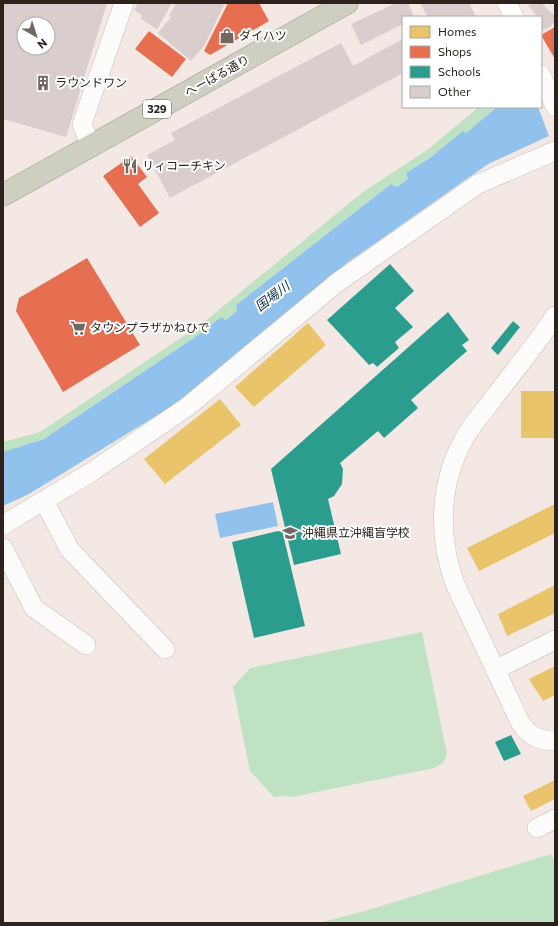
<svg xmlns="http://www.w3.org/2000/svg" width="558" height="926" viewBox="0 0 558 926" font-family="Commissioner,'Noto Sans JP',sans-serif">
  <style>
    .green { fill: #bfe2c5 }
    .water { fill: #91c2ed }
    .homes { fill: #e9c46a }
    .shops { fill: #e76f51 }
    .schools { fill: #2a9d8f }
    .building { fill: #d9cdcd; fill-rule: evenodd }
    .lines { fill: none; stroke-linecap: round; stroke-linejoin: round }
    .minor-casing { stroke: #c9beb9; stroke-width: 20 }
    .highway-casing { stroke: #9f9c8a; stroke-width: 23 }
    .minor { stroke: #fdfcfb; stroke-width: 19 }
    .highway { stroke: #cfcfc1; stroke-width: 22 }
    .labels { text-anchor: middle; stroke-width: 4; stroke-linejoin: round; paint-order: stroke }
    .shield { fill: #fff; stroke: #6d6460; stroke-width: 1 }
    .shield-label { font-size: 11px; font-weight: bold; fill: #2e221c }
    .poi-label { font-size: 12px; fill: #2e221c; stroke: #fff; text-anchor: start }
    .street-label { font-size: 12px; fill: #2e221c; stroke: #fff }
    .water-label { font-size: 13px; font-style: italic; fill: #0b2b45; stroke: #fff }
  </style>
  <rect width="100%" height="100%" fill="#f3e8e3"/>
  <path class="green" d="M 479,107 L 497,107 L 466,133 L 406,173 L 408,179 L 397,187 L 391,184 L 236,305 L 237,311 L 226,320 L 221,317 L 201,333 L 44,439 L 3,452 L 3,442 L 40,432 L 203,323 L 363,192 L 427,150 Z
    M 422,632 L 447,754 L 443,763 L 434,768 L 292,797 L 285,796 L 274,797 L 250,771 L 233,687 L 250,668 Z
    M 551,854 L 555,862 L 555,923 L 318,923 L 368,910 Z"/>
  <path class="water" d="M 497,107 L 538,107 L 549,136 L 488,164 L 347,263 L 190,395 L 29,494 L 3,506 L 3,452 L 44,439 L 201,333 L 221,317 L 226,320 L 237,311 L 236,305 L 391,184 L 397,187 L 408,179 L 406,173 L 431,157 L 463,131 L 466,133 Z
    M 273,502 L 278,526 L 220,538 L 215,514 Z"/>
  <path class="homes" d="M 308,323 L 326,345 L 254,407 L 235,387 Z
    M 521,391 L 555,391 L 555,438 L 521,438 Z
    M 220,399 L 241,425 L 165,484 L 144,459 Z
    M 555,504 L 555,533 L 479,571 L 467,548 Z
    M 555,585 L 555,613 L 507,636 L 498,614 Z
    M 555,666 L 555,695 L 543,701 L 529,679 Z
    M 555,780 L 555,799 L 531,811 L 523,796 Z"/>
  <path class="shops" d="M 228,3 L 259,3 L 269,21 L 210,55 L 204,51 Z
    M 555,27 L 555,59 L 541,35 Z
    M 149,31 L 186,59 L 172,77 L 135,49 Z
    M 131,156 L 147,177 L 138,184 L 159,213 L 140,227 L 103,176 Z
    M 87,258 L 140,345 L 63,392 L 16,311 L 19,298 Z"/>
  <path class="schools" d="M 390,264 L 414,291 L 395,308 L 413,327 L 395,342 L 399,348 L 377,367 L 373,363 L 369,365 L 327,320 Z
    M 448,312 L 469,340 L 462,345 L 467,351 L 411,400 L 418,408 L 384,438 L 378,431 L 340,463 L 343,469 L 342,484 L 334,496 L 328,499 L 341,554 L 294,565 L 271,469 Z
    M 513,321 L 520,327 L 498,355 L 491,348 Z
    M 282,530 L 305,626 L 254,638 L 232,542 Z
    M 511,735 L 521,754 L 504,761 L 495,742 Z"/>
  <path class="building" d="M 3,3 L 107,3 L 66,137 L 3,119 ZM 24,24 L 48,24 L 48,48 L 24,48 Z
    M 138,3 L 172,3 L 157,29 L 141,19 L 142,15 L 134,10 Z
    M 176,3 L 225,3 L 204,46 L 191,61 L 158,33 L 171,17 L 169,16 Z
    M 396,3 L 408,3 L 414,17 L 403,17 L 403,24 L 361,45 L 351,24 Z
    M 425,3 L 469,3 L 476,17 L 428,17 L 421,5 Z
    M 532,3 L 541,3 L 555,16 L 555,21 L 550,27 L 541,31 L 541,17 L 538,17 L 528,6 Z
    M 403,39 L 403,73 L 170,198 L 147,155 L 175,140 L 171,133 L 341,43 L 353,66 Z"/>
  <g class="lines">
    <g class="minor-casing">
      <path id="minor" d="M 507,3 L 514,17
        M 541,75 L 555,106
        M 91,147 L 82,124 L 124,3
        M 555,316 C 536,345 514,371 493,399 C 485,410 475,421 468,432 C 439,479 437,534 455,584 L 520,722 C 529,736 539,741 555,741
        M 44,501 L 70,550 L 165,649
        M 3,525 L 90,473 L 187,407 L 338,282 L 478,184 L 555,151
        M 3,548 L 34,608 L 86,645
        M 495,670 L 555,640
        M 537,828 L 555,819"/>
    </g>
    <g class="highway-casing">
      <path id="highway" d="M 3,195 L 347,3"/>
    </g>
    <use href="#minor" class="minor"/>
    <use href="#highway" class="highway"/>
  </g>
  <defs>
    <g id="shop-bare" transform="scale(1.2)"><path d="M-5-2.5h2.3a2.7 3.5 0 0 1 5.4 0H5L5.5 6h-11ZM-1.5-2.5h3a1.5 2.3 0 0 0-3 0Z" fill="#736762" stroke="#fff" stroke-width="2.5" paint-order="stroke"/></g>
    <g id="building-bare" transform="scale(1.2)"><path d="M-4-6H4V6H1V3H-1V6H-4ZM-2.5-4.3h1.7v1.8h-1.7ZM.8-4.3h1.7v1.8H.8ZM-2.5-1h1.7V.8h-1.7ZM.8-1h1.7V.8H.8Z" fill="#736762" stroke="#fff" stroke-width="2.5" paint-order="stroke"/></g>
    <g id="restaurant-bare" transform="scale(1.2)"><path d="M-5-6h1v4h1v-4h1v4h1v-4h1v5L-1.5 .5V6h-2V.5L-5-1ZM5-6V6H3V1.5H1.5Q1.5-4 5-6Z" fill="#736762" stroke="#fff" stroke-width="2.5" paint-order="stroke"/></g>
    <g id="supermarket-bare" transform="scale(1.2)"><path d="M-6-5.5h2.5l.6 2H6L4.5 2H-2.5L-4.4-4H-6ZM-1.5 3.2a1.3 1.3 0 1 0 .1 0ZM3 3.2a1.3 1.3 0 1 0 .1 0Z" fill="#736762" stroke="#fff" stroke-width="2.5" paint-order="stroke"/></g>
    <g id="school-bare" transform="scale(1.2)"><path d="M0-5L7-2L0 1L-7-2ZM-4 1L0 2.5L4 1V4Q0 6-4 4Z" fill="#736762" stroke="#fff" stroke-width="2.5" paint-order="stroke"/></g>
  </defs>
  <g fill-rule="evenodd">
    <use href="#shop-bare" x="227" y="36"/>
    <use href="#building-bare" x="43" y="83"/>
    <use href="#restaurant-bare" x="130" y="166"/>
    <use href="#supermarket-bare" x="78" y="328"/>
    <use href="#school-bare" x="290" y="533"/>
  </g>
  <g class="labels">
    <rect class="shield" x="143" y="100" width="28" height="18" rx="3"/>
    <g class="shield-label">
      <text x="157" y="113">329</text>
    </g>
    <g class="poi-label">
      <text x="239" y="40">ダイハツ</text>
      <text x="55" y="87">ラウンドワン</text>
      <text x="142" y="170">リィコーチキン</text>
      <text x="90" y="332">タウンプラザかねひで</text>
      <text x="302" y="537">沖縄県立沖縄盲学校</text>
    </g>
    <g class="street-label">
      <text transform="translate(217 76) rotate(-29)" y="4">へーばる通り</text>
    </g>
    <g class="water-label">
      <text transform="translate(272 296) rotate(-37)" y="5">国場川</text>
    </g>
  </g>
  <rect width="558" height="926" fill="none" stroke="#2e221c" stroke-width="8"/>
  <rect x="402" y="16" width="140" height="92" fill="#ffffff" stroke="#aba7a4"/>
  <rect x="410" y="26" width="20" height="12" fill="#e9c46a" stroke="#aba7a4"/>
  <text x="438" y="36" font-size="12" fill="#2e221c">Homes</text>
  <rect x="410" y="46" width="20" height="12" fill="#e76f51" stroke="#aba7a4"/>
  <text x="438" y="56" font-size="12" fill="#2e221c">Shops</text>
  <rect x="410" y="66" width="20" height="12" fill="#2a9d8f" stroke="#aba7a4"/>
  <text x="438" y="76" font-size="12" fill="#2e221c">Schools</text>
  <rect x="410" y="86" width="20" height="12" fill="#d9cdcd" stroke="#aba7a4"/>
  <text x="438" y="96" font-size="12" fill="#2e221c">Other</text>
  <g transform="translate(36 36) rotate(141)"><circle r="19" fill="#ffffff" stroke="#aba7a4"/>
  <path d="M0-3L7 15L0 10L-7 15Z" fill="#736762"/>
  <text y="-6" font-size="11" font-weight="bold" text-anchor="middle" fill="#2e221c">N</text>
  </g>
</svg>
